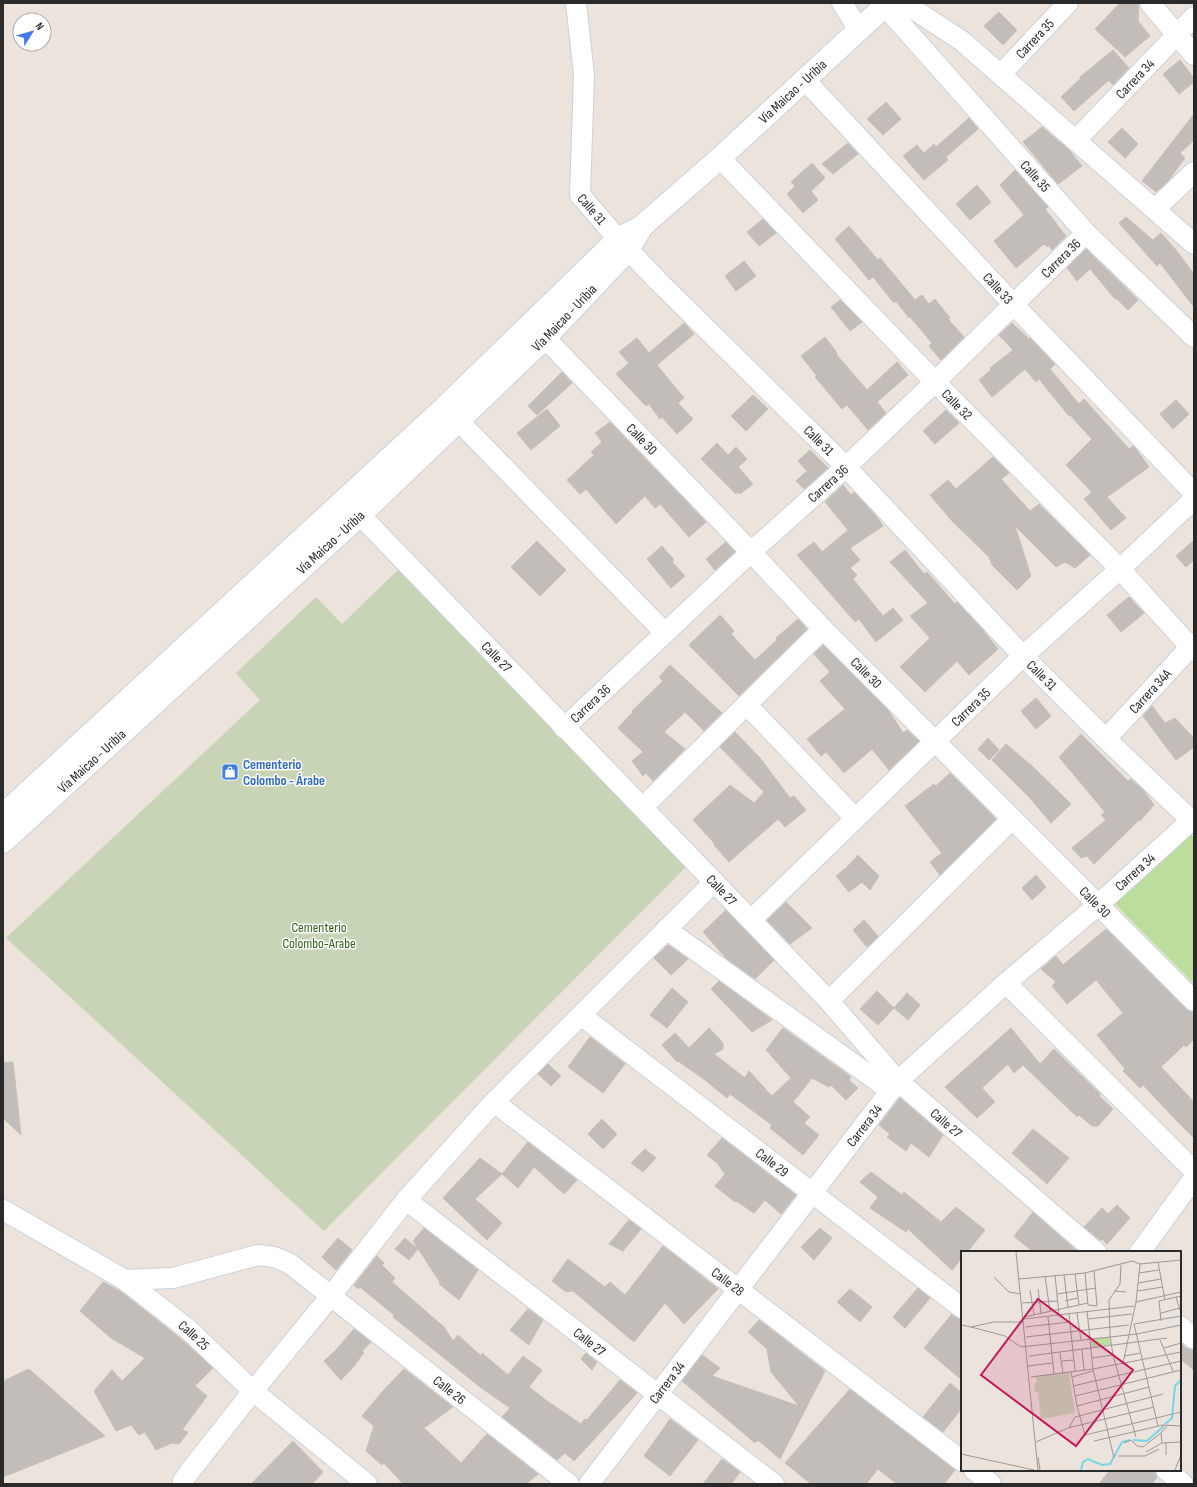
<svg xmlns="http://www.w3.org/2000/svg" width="1197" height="1487" viewBox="0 0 1197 1487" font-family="'Sofia Sans Condensed',sans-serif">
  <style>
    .green { fill: #bbde9c }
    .cemetery { fill: #c7d4b5 }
    .building { fill: #c3bdb9; stroke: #c6bfb6 }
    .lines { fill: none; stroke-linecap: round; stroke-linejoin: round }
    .minor-casing { stroke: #cbd0da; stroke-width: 22 }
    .tertiary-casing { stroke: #cbd0da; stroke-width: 24 }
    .minor { stroke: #fff; stroke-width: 20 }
    .tertiary { stroke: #fff; stroke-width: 22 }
    .labels { text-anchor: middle; stroke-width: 3; stroke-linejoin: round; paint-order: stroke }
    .street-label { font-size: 14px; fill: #2a2a2a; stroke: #fff }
    .shop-label { font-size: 14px; font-weight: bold; fill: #366cbe; stroke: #fff; text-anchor: start }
    .park-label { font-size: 14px; fill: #35621f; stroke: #fff }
    .inset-river { fill: none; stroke: #76d6e6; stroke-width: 2 }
    .inset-road { fill: none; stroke: #9e9995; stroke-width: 1 }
    .view { fill: #c2185b; fill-opacity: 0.15; stroke: #c2185b; stroke-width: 2 }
    .inset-edge { fill: none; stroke: #2a2a2a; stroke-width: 2 }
  </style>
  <rect width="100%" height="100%" fill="#ebe3dc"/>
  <path class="green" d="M 1189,832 L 1194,837 L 1194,984 L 1115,904 Z"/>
  <path class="cemetery" d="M 401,567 L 688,865 L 324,1231 L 6,938 L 260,700 L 236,673 L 316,597 L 342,624 Z"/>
  <path class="building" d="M 1120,3 L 1139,3 L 1138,21 L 1150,36 L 1125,57 L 1095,29 Z
    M 999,12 L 1017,30 L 1003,45 L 984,26 Z
    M 1113,50 L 1129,68 L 1113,85 L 1109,80 L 1074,111 L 1061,97 L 1081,78 L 1080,77 Z
    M 1180,60 L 1194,78 L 1194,82 L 1179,94 L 1163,74 Z
    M 886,102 L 901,119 L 883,135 L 867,119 Z
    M 1194,114 L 1194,140 L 1180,153 L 1185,158 L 1168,181 L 1156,192 L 1142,181 Z
    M 969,118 L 978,129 L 946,157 L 948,160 L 924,180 L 903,156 L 917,145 L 924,153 L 934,144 L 936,147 Z
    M 1042,127 L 1069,150 L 1082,166 L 1058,184 L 1023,142 Z
    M 1122,128 L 1138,144 L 1125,158 L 1108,142 Z
    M 848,143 L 858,154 L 833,174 L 822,164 Z
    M 812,163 L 825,178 L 811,191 L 818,200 L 803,213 L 787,194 L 795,186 L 791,182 Z
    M 1015,170 L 1048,207 L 1045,209 L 1066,236 L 1052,250 L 1048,245 L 1047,247 L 1044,244 L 1016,268 L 994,241 L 1024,215 L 1000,185 Z
    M 977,185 L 991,202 L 970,220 L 956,204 Z
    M 1126,217 L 1153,240 L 1161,233 L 1176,250 L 1194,274 L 1194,307 L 1160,263 L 1157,266 L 1119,223 Z
    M 763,219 L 776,233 L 759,246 L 747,232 Z
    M 849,226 L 878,260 L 880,258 L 915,300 L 922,295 L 929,304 L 935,299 L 950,318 L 948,319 L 964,337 L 941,360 L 929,346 L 932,343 L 910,317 L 909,318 L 896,301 L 894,303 L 873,277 L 869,280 L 835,239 Z
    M 1086,249 L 1138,300 L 1128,310 L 1116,298 L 1115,299 L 1090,269 L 1077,281 L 1067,268 Z
    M 744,261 L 756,276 L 736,291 L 725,276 Z
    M 840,300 L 862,322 L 850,331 L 831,307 Z
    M 684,323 L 694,334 L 657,365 L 684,398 L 678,403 L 693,419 L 677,434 L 662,417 L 660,419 L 649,404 L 646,406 L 616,374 L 629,363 L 619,352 L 637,338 L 649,353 Z
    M 1012,323 L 1029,339 L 1030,338 L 1055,364 L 1050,369 L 1079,404 L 1084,399 L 1129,449 L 1133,446 L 1136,449 L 1149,467 L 1107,497 L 1126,518 L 1111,530 L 1084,499 L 1092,492 L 1066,465 L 1092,439 L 1070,415 L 1069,416 L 1039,379 L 1036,382 L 1025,369 L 992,397 L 979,380 L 991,370 L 990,368 L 1013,350 L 999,335 Z
    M 825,337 L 837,353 L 836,354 L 867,390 L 897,362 L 908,375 L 877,402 L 886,413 L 868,430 L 847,405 L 842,409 L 815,377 L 817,376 L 801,356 Z
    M 562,372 L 572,383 L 537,415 L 528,406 Z
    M 753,395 L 768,409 L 746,431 L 731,416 Z
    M 1176,400 L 1189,414 L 1173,429 L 1160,414 Z
    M 547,409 L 560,426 L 531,450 L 517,433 Z
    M 946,410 L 959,423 L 935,444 L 923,431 Z
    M 610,422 L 706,522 L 689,537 L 660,504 L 655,508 L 645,496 L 616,524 L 586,489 L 580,494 L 567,480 L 594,455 L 591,452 L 602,442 L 595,433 Z
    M 717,443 L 728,455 L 736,447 L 747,459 L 738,467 L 753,484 L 740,494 L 738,492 L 736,494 L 701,459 Z
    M 810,450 L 828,468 L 804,489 L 796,481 L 807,471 L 798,461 Z
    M 993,457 L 1009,473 L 1001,479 L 1030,511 L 1039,504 L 1090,555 L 1075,568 L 1065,562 L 1056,567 L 1015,526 L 1031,576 L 1017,590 L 992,565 L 989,557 L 952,521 L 930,495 L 948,480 L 956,489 Z
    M 843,485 L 851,495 L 854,492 L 876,516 L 883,526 L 850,548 L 860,560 L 850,568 L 857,575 L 853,579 L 883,616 L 893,608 L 903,620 L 876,642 L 859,619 L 855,622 L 797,555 L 814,542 L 822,552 L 848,530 L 825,502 Z
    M 1194,540 L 1194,560 L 1186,567 L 1176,556 Z
    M 537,541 L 566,570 L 540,596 L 511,567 Z
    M 726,542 L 735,552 L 715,570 L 706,559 Z
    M 662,546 L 674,560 L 672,562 L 685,576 L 671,588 L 647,559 Z
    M 905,550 L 924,574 L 927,572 L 955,604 L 957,602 L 982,629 L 998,649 L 969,675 L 957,661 L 925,692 L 900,667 L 930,638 L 910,616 L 928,603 L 890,562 Z
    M 1129,597 L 1144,613 L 1121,632 L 1107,615 Z
    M 720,615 L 734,631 L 731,634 L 755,660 L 777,640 L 776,638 L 798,619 L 807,629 L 739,696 L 689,645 Z
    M 823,645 L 888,710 L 903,733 L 907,730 L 919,741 L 889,770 L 872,749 L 844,773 L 826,752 L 821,756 L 807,739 L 845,709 L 820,681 L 830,672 L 814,654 Z
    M 670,665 L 722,713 L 704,731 L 685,712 L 664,732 L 685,749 L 653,781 L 646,773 L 643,776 L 632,761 L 643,752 L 618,728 L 633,712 L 632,711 L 663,681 L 659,677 Z
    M 1036,698 L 1051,716 L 1036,729 L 1021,711 Z
    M 1152,706 L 1165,723 L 1175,718 L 1194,738 L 1194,747 L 1176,760 L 1143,716 Z
    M 735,732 L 760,758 L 790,798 L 794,796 L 806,810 L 785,827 L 778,819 L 729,862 L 714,845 L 715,844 L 693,820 L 730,785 L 754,803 L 764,792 L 720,747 Z
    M 1081,734 L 1128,781 L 1131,779 L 1144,791 L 1154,805 L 1140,821 L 1139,820 L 1094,864 L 1087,856 L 1081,858 L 1072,848 L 1106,820 L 1101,815 L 1105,812 L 1059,757 Z
    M 988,738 L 999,750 L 989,760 L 978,749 Z
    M 1006,744 L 1032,766 L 1071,804 L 1051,823 L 1030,798 L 992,760 Z
    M 950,773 L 996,819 L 940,875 L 930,862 L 942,853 L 905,806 L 934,784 L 936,786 Z
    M 858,855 L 879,876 L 870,890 L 862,882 L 849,892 L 836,876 L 847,867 Z
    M 1036,875 L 1046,887 L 1032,900 L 1022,888 Z
    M 786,902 L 812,928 L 790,944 L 767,920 Z
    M 726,910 L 774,960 L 755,979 L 727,959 L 703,932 Z
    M 864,920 L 878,936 L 867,947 L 853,930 Z
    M 1106,929 L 1186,1009 L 1194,1012 L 1194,1039 L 1186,1047 L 1184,1045 L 1161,1067 L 1194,1102 L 1194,1138 L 1176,1120 L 1143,1085 L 1140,1088 L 1123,1071 L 1125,1069 L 1097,1035 L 1123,1013 L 1096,980 L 1067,1004 L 1052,986 L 1056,982 L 1041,969 L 1056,956 L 1063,965 Z
    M 668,945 L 688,959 L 671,975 L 654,958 Z
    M 719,981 L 772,1020 L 752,1032 L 711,989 Z
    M 672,988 L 688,1002 L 667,1028 L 650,1015 Z
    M 877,991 L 894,1008 L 878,1025 L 860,1009 Z
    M 907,993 L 920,1005 L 908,1020 L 894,1008 Z
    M 709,1028 L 723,1043 L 723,1049 L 714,1054 L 745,1078 L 749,1071 L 772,1096 L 791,1078 L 766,1050 L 783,1028 L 851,1077 L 849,1080 L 858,1088 L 846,1100 L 831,1085 L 829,1087 L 812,1078 L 793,1102 L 810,1117 L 804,1123 L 819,1135 L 803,1155 L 770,1128 L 772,1125 L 730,1094 L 727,1098 L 705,1080 L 678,1061 L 677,1062 L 662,1045 L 675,1033 L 689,1048 Z
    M 1011,1028 L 1040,1064 L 1054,1049 L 1100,1094 L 1099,1096 L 1113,1109 L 1098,1126 L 1092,1126 L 1079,1115 L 1077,1117 L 1023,1065 L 1014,1073 L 1008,1064 L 982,1088 L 995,1102 L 977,1118 L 945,1087 Z
    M 590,1037 L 625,1064 L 603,1093 L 568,1067 Z
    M 13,1062 L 21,1135 L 3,1118 L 3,1063 Z
    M 548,1064 L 561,1076 L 551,1086 L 538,1074 Z
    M 900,1098 L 943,1135 L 929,1157 L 911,1143 L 906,1151 L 887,1137 L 890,1134 L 879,1125 Z
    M 602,1119 L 617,1134 L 603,1149 L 588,1134 Z
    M 1033,1129 L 1069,1158 L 1047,1184 L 1012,1153 Z
    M 722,1138 L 796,1195 L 781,1214 L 765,1200 L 754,1213 L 736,1201 L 735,1202 L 715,1186 L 725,1174 L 717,1163 L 707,1155 Z
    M 528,1142 L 577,1180 L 564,1194 L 534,1167 L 518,1188 L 502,1174 Z
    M 645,1149 L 656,1158 L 643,1172 L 631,1163 Z
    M 480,1158 L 502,1174 L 475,1199 L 502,1223 L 487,1240 L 443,1198 Z
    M 871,1172 L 902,1195 L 904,1192 L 941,1222 L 956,1207 L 985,1230 L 967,1252 L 962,1252 L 962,1258 L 952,1270 L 908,1229 L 906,1232 L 870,1208 L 878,1197 L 860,1182 Z
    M 1117,1205 L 1130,1218 L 1107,1244 L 1102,1239 L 1100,1240 L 1084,1227 L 1102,1208 L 1108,1214 Z
    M 1033,1212 L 1078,1252 L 1033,1252 L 1014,1236 Z
    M 629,1220 L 641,1229 L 623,1251 L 609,1244 Z
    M 424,1228 L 478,1270 L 459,1300 L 439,1284 L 440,1282 L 413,1241 Z
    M 820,1228 L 832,1238 L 814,1260 L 801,1247 Z
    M 338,1238 L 352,1250 L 336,1270 L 322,1257 Z
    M 405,1238 L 418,1249 L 409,1260 L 395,1249 Z
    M 663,1246 L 718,1289 L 684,1324 L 665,1303 L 634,1342 L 573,1291 L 566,1292 L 552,1281 L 568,1259 L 605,1287 L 610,1282 L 625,1295 Z
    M 377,1256 L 384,1263 L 382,1265 L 395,1278 L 392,1282 L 444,1327 L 453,1341 L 458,1335 L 481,1356 L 482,1353 L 508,1375 L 523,1356 L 542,1370 L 529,1387 L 547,1401 L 581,1424 L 585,1419 L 587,1420 L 620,1380 L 637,1393 L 574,1461 L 565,1453 L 557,1460 L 502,1417 L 510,1408 L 480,1387 L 429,1346 L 393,1317 L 394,1315 L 360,1287 L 358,1289 L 354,1285 Z
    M 103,1282 L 120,1291 L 181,1339 L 213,1368 L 195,1386 L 207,1396 L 182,1430 L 188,1432 L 179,1444 L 172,1443 L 156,1450 L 145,1432 L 139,1435 L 131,1425 L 116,1431 L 94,1391 L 112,1370 L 122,1381 L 145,1358 L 111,1338 L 80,1311 Z
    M 918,1288 L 930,1298 L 905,1328 L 893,1317 Z
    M 850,1289 L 872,1307 L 860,1322 L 837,1302 Z
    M 528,1309 L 543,1320 L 529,1345 L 510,1330 Z
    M 952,1314 L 962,1319 L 962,1380 L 924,1348 Z
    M 759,1320 L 825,1371 L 780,1459 L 758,1440 L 755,1443 L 682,1381 L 702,1355 L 720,1368 L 712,1376 L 799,1406 L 771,1372 L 767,1349 L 748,1332 Z
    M 354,1329 L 371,1342 L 362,1351 L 364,1352 L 355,1365 L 341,1380 L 324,1361 L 336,1350 Z
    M 1180,1342 L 1186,1348 L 1194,1350 L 1194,1370 L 1180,1359 Z
    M 586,1353 L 597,1362 L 592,1370 L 581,1359 Z
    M 29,1369 L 105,1436 L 3,1477 L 3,1381 Z
    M 404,1369 L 453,1407 L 424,1428 L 461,1463 L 487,1434 L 538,1474 L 526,1484 L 403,1484 L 384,1463 L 382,1465 L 366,1451 L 374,1426 L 362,1416 L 382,1392 Z
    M 950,1383 L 962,1393 L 962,1408 L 943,1432 L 923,1417 Z
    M 850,1389 L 955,1470 L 944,1484 L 897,1484 L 878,1469 L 866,1484 L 811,1484 L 785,1463 Z
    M 670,1419 L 698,1440 L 670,1476 L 644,1456 Z
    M 293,1441 L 323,1472 L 312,1484 L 251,1484 Z
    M 722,1459 L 740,1472 L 731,1484 L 703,1484 Z
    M 1110,1470 L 1155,1470 L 1157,1477 L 1152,1484 L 1099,1484 Z"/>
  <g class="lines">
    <g class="minor-casing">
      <g id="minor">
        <path id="s1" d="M 576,3 L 584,75 L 580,195 L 618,239 L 657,280 L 846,467 L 1023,656 L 1106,739 L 1194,823"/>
        <path d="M 842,3 L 859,30"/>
        <path d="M 904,3 L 962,41 L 1194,244"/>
        <path d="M 1150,3 L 1194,55"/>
        <path id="s2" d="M 885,6 L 1086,233 L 1194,337"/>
        <path id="s3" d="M 1001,74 L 1068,3"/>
        <path id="s4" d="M 805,80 L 1013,304 L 1194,493"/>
        <path id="s5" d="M 1076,140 L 1194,17"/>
        <path id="s6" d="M 720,158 L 935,382 L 1120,569 L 1194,651"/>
        <path d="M 1155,209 L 1194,172"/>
        <path id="s7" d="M 545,338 L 751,552 L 823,629 L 1194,1001"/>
        <path d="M 448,410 L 665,633"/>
        <path id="s8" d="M 360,515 L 829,1001 L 898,1081 L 1096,1252"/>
        <path d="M 747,705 L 855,818"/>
        <path id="s9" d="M 564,728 L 751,552 L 846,467 L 935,382 L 1086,233"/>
        <path id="s10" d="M 1106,739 L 1194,643"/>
        <path d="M 643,807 L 823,629"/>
        <path id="s11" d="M 751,920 L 1023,656 L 1120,569 L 1194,499"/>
        <path d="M 666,929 L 891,1091"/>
        <path d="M 1006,983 L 1194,1171"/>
        <path d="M 829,1001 L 1012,819"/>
        <path id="s12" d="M 582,1016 L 962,1308"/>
        <path id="s13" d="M 494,1102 L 962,1461"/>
        <path id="s14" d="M 406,1200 L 774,1484"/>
        <path id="s15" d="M 3,1210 L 125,1280 L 189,1330 L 253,1391 L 367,1484"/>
        <path d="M 1140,1252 L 1194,1178"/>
        <path id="s16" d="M 125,1280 L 173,1278 L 258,1255 L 274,1257 L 289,1263 L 569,1484"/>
        <path d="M 1180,1326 L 1194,1339"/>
        <path d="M 974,1470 L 991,1484"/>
        <path d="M 1166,1470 L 1183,1484"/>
        <path d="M 184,1484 L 183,1481 L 190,1471 L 253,1391 L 330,1297 L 406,1200 L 494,1102 L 714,882"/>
        <path id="s17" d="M 589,1484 L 898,1081 L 1006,983 L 1098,905 L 1194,818"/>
      </g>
    </g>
    <g class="tertiary-casing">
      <g id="tertiary">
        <path id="s18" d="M 3,815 L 445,407 L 618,239 L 641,227 L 720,158 L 888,3"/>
        <path id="s19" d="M 3,842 L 360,515 L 545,338 L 628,250 L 641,228"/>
      </g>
    </g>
    <use href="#minor" class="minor"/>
    <use href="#tertiary" class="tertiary"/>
  </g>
  <defs>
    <g id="shop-square" transform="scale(0.9)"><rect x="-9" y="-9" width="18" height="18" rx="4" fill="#3f7fe0" stroke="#fff"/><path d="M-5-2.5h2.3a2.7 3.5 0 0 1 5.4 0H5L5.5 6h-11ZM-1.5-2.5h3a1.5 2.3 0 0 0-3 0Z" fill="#fff"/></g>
  </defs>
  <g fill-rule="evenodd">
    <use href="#shop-square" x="230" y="772"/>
  </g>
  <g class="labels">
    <g class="street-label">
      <text dy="5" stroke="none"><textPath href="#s3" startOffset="49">Carrera 35</textPath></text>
      <text dy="5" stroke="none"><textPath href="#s5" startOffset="85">Carrera 34</textPath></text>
      <text dy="5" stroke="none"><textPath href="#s18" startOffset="1072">Vía Maicao - Uribia</textPath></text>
      <text dy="5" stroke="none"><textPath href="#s2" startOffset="227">Calle 35</textPath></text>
      <text dy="5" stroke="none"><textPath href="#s1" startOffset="211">Calle 31</textPath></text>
      <text dy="5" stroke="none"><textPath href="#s9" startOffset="684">Carrera 36</textPath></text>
      <text dy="5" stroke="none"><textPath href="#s4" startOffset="284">Calle 33</textPath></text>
      <text dy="5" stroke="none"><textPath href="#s19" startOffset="768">Vía Maicao - Uribia</textPath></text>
      <text dy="5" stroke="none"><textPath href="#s6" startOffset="342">Calle 32</textPath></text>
      <text dy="5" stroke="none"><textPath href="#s7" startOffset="140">Calle 30</textPath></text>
      <text dy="5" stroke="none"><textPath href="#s1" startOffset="535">Calle 31</textPath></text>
      <text dy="5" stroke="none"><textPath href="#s9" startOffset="360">Carrera 36</textPath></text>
      <text dy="5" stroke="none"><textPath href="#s19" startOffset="444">Vía Maicao - Uribia</textPath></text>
      <text dy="5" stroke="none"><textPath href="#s8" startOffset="197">Calle 27</textPath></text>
      <text dy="5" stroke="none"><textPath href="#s7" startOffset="464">Calle 30</textPath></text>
      <text dy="5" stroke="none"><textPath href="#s1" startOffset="859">Calle 31</textPath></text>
      <text dy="5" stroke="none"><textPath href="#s10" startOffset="65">Carrera 34A</textPath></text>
      <text dy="5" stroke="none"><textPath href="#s9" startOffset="36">Carrera 36</textPath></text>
      <text dy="5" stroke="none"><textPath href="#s11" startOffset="306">Carrera 35</textPath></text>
      <text dy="5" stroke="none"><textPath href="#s19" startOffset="120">Vía Maicao - Uribia</textPath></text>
      <text dy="5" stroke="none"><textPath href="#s17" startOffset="824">Carrera 34</textPath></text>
      <text dy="5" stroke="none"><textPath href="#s8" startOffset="521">Calle 27</textPath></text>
      <text dy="5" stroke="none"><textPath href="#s7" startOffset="788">Calle 30</textPath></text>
      <text dy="5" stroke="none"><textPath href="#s8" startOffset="845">Calle 27</textPath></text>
      <text dy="5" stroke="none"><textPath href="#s17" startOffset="452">Carrera 34</textPath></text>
      <text dy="5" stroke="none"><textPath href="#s12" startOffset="240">Calle 29</textPath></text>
      <text dy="5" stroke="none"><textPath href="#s13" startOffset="295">Calle 28</textPath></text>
      <text dy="5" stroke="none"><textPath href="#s15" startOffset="229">Calle 25</textPath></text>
      <text dy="5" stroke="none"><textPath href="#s14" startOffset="232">Calle 27</textPath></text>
      <text dy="5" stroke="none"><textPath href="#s17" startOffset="128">Carrera 34</textPath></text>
      <text dy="5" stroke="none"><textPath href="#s16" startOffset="373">Calle 26</textPath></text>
    </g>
    <g class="shop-label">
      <text x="243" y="769">Cementerio<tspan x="243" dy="16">Colombo - Árabe</tspan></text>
    </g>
    <g class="park-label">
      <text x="319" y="932">Cementerio<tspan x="319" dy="16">Colombo-Arabe</tspan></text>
    </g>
  </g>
  <g transform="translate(961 1251)">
    <rect width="220" height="220" fill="#ebe3dc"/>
    <path d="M 148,86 L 149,94 L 131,96 L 130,88 Z" fill="#bbde9c"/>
    <path d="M 108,121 L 114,162 L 80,168 L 77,141 L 74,141 L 73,132 L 76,132 L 75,125 Z" fill="#c7d4b5"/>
    <path class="inset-river" d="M 204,173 L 211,167 L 214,135 L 220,129M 172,189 L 186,190 L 203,175M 120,219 L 122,211 L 127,208 L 141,214 L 149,213 L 161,191 L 169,189"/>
    <path class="inset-road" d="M 55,1 L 77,219M 197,11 L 204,49M 160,14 L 159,33 L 148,49 L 149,85 L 152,104 L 175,186M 124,22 L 127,54 L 136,55 L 133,20M 178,22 L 198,19M 114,23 L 118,54M 94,24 L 98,64M 103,24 L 107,56M 84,25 L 89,60M 33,26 L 48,41 L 60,43M 58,28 L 124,22 L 171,10 L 179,13 L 220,9M 177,32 L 200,28M 77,38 L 80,62M 69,39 L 73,64M 153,40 L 165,41M 176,40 L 202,36M 96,43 L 135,37M 215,46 L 220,62M 104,50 L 117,47M 175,51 L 220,41M 61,52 L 96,50M 126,60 L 132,118 L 153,207M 116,62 L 120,89M 200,62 L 219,57M 108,63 L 114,120M 63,66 L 127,52M 87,66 L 93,123M 63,68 L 173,55M 127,68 L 171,63M 200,70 L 198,50 L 220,45M 0,74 L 10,76 L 33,71 L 63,71M 10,76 L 44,85 L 60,96 L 176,83 L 220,74M 64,76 L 109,71M 65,86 L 168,74M 199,89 L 212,120M 203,97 L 220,92M 121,99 L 123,119M 99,102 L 102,122M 68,105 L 206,87M 163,105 L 180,102M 131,107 L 152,104M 101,110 L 113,109M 162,112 L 175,51 L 179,13M 67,115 L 92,112M 110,121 L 116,155 L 124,184 L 220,161M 70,126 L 132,118 L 220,101M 111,126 L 132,120M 112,135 L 220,110M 114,145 L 220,119M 116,155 L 188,136M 197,175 L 173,73 L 220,65M 108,177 L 114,166 L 202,143M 133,190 L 202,174 L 220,175M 75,191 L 107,177 L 193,156M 163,192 L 170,189 L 176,195 L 182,196 L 200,182M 201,192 L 200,182 L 206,175M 185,201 L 201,192 L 220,191M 0,203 L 73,219M 205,204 L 205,191M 157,205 L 184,205 L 198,198M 77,206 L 79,219M 214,219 L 220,204"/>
    <path class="view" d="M 77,48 L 172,119 L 115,195 L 20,124 Z"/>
    <rect width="220" height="220" class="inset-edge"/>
  </g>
  <rect width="1197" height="1487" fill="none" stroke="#2a2a2a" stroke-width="8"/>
  <g transform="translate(32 32) rotate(53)"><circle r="19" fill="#ffffff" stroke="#aaaaaa"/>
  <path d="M0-3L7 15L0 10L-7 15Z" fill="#477aee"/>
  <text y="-6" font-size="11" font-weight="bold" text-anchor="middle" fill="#2a2a2a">N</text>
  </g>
</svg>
